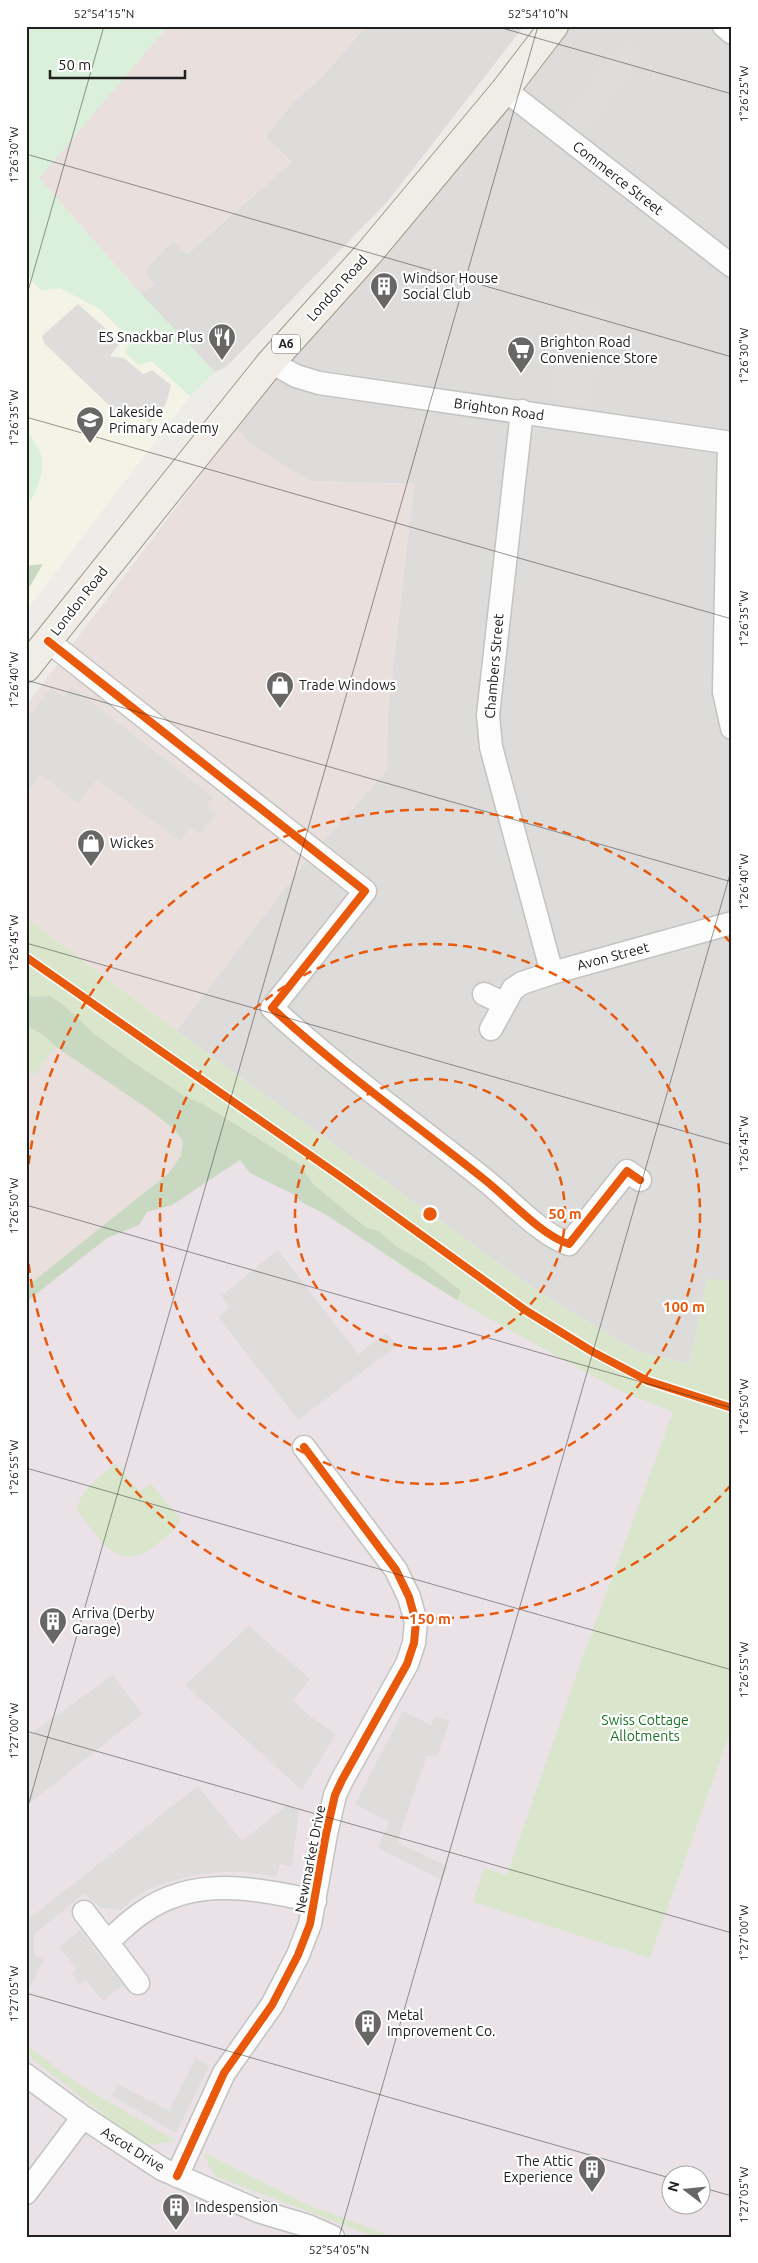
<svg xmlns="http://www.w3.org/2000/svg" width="758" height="2263" viewBox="0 0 758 2263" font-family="Ubuntu,sans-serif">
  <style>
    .residential { fill: #dddcda }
    .commercial { fill: #e9dfdc }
    .industrial { fill: #eae2e6; fill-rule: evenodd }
    .education { fill: #f4f4e6 }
    .grass { fill: #d9e6cc }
    .forest { fill: #c9d9c1 }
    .park { fill: #daf0db }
    .parking { fill: #dedddc }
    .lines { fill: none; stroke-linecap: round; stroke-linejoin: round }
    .minor-casing { stroke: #c3c3c1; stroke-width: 25 }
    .major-casing { stroke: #a19a88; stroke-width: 30 }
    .minor { stroke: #fcfcfc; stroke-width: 22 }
    .major { stroke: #f0ece6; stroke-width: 28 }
    .cycleway-casing { stroke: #fff; stroke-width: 11 }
    .cycleway { stroke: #e8590c; stroke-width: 8 }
    .ticks { fill: none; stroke: #202020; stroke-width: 1; stroke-opacity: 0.45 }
    .ring { fill: none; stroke: #e8590c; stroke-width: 2.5; stroke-dasharray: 9 6 }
    .labels { text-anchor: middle; stroke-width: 4.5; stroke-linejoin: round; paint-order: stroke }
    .shield { fill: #fff; stroke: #636363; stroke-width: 1 }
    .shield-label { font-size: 12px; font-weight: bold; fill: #202020 }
    .street-label { font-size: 14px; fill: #202020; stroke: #fff }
    .poi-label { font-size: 14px; fill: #202020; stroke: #fff; text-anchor: start }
    .park-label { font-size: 14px; fill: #1a7125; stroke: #fff }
    .centre { fill: #e8590c; stroke: #fff; stroke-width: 2.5 }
    .ring-label { font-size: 15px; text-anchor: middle; font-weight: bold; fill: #e8590c; stroke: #fff; stroke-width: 4.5; stroke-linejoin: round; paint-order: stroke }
    .neatline { fill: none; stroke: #202020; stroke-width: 2 }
    .ticks-label { font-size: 12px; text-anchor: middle; fill: #202020 }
  </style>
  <rect width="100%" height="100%" fill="#edece9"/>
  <path class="residential" d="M 366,26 L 524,26 L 388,201 L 226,367 L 215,372 L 140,293 L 154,284 L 144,271 L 174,240 L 187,254 L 292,162 L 265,137 L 296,100 L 322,77 Z
    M 569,26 L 732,26 L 732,1282 L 707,1279 L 690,1364 L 638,1352 L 543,1295 L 176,1031 L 304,863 L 386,771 L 388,713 L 414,484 L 310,481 L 251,445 L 236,428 Z"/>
  <path class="commercial" d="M 168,26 L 366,26 L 322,77 L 296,100 L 265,137 L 292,162 L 186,254 L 173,241 L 144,271 L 154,284 L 140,293 L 39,178 Z
    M 236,428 L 251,445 L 310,481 L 414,484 L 388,713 L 386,771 L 304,863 L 176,1031 L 26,918 L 26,706 Z
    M 26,1000 L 227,1141 L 26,1302 Z"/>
  <path class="industrial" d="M 227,1141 L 409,1271 L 479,1313 L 620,1391 L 673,1412 L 507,1875 L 484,1868 L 650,1958 L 732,1727 L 732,2237 L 26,2237 L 26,1302 ZM 670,2176 L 700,2176 L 700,2206 L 670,2206 Z"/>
  <path class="education" d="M 26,272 L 33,282 L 42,290 L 60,288 L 100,309 L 190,396 L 26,611 Z"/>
  <path class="grass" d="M 26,918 L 176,1031 L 543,1295 L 638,1352 L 690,1364 L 707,1278 L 732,1282 L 732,1727 L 650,1958 L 473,1902 L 484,1868 L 507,1875 L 582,1659 L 673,1412 L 620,1391 L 479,1313 L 409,1271 L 26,1000 Z
    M 27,1026 L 45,1036 L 55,1047 L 35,1075 L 26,1070 Z
    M 116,1463 L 139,1491 L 151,1484 L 180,1518 C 178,1530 168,1535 158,1543 C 118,1577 102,1540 77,1511 C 78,1491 102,1476 116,1463 Z
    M 26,2045 L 77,2083 L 176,2141 L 149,2145 L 126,2132 L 26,2054 Z
    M 205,2153 L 308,2205 L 394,2237 L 375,2237 L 217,2177 L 208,2165 Z"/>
  <path class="forest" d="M 43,564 L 30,586 L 26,588 L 26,566 Z
    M 26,992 L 32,997 L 50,996 L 65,1006 L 94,1034 L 134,1063 L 186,1097 L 203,1104 L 300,1165 L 314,1185 L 353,1217 L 367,1228 L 379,1231 L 398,1248 L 424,1262 L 461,1291 L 457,1300 C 413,1273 371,1244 328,1216 C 317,1209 300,1204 293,1194 L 250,1173 L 240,1160 L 172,1205 L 147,1212 L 139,1225 L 107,1238 L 26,1302 L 26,1287 L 168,1174 L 181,1156 L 183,1141 L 173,1128 L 147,1108 L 56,1047 L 45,1036 L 28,1026 L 26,1028 Z"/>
  <path class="park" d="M 26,26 L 168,26 L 39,178 L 126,278 L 215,372 L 190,396 L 152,361 L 138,365 L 125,352 L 132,340 L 100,309 L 60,288 L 42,290 L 33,282 L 26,272 Z
    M 26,427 C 30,436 36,444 40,452 C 46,467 38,495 26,505 Z"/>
  <path class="parking" d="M 626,39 L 644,55 L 588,129 L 567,113 Z
    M 567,301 L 605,309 L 590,407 L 553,399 Z
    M 78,304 L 121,342 L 110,356 L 124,358 L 143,374 L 152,370 L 171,385 L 166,404 L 150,423 L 135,410 L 117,413 L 44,343 L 42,336 Z
    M 72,687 L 213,797 L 206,806 L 216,814 L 200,834 L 190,828 L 180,841 L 97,779 L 78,803 L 41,774 L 26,794 L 26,720 L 51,688 L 64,697 Z
    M 278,1250 L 358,1354 L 387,1333 L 397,1346 L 298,1420 L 218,1317 L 229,1308 L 221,1296 Z
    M 249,1626 L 310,1679 L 293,1701 L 311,1717 L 336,1734 L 302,1790 L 185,1685 Z
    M 113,1675 L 142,1714 L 26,1806 L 26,1737 Z
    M 403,1711 L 431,1725 L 435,1717 L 450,1720 L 437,1757 L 427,1756 L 397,1842 L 448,1867 L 442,1880 L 378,1848 L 389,1822 L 355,1804 Z
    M 198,1786 L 242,1841 L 288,1805 L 299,1810 L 292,1867 L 280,1864 L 277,1877 L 244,1872 L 219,1872 L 190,1876 L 155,1886 L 136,1897 L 121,1910 L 101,1908 L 84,1894 L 34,1934 L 34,1955 L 44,1960 L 26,1994 L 26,1921 Z
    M 80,1930 L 123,1985 L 103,2001 L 86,1980 L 80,1984 L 72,1973 L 77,1969 L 59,1947 Z
    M 196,2058 L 209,2066 L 176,2133 L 112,2096 L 118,2084 L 169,2111 Z"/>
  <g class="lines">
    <g class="minor-casing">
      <path id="minor" d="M 724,26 L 732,33
        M 505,90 L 732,266
        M 271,362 L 296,376 L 319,383 L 732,443
        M 522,411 L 488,715 L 491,747 L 552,973
        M 729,443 L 724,692 L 732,728
        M 48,641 L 365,891 L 272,1008 C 339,1070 414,1123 485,1180 C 509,1199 541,1235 569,1244 L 627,1171 L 640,1180
        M 484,994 L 505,1004
        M 491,1029 L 513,989 L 522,983 L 552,973 L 732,923
        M 84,1912 L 138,1983
        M 107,1942 C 119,1932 130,1920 143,1912 C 196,1875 257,1889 315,1901
        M 26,2075 L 83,2117 L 162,2169 L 258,2211 L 308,2226 L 333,2237
        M 177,2176 L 224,2073 L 272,2005 L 298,1955 L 310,1924 L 326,1834 L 335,1795 L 342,1780 L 407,1664 L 414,1643 L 416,1622 L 409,1597 L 396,1570 L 304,1447
        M 26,2193 L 83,2117"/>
    </g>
    <g class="major-casing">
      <path id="major" d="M 26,668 L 271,362 L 369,253 L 505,90 L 554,26"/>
    </g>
    <use href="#minor" class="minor"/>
    <use href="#major" class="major"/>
    <g class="cycleway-casing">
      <path id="cycleway" d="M 48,641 L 365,891 L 272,1008 C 339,1070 414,1123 485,1180 C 509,1199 541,1235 569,1244 L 627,1171 L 640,1180
        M 26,957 L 344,1179 L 525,1310 L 593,1352 L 648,1381 L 732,1408
        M 177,2176 L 224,2073 L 272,2005 L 298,1955 L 310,1924 L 326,1834 L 335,1795 L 342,1780 L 407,1664 L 414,1643 L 416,1622 L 409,1597 L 396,1570 L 304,1447"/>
    </g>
    <use href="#cycleway" class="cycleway"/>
  </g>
  <path class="ticks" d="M 495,26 L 732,94M 26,154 L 732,357M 26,298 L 104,26M 26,417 L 732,619M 26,680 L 732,882M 26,943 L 732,1145M 26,1205 L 732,1408M 26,1468 L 732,1670M 26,1731 L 732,1933M 26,1813 L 538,26M 26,1993 L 670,2178M 700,2187 L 732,2196M 339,2237 L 732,867"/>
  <g class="ring">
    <circle cx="430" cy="1214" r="135"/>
    <circle cx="430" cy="1214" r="270"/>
    <path d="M731 1485A405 405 0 0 1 27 1249M27 1179A405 405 0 0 1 731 943"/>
  </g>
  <defs>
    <g id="building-pin" transform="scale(1.4375)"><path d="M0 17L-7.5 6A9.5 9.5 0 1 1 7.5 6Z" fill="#686766" stroke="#fff"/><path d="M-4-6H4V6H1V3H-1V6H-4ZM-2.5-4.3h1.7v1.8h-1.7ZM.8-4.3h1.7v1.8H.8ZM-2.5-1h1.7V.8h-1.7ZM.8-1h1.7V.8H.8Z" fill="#fff"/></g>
    <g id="restaurant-pin" transform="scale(1.4375)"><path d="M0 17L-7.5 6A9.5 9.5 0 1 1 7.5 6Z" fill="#686766" stroke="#fff"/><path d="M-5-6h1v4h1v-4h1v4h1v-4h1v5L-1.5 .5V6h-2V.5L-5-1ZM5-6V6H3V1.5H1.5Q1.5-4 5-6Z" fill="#fff"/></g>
    <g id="supermarket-pin" transform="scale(1.4375)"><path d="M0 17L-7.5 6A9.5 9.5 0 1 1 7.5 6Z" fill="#686766" stroke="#fff"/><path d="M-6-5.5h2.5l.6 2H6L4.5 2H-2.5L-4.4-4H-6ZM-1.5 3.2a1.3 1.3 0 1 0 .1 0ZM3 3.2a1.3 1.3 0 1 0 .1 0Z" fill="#fff"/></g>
    <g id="school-pin" transform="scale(1.4375)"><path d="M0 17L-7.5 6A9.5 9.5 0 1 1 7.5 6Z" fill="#686766" stroke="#fff"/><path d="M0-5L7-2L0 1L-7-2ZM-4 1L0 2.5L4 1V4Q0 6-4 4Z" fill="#fff"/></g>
    <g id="shop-pin" transform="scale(1.4375)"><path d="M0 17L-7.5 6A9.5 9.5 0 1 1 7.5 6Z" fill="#686766" stroke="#fff"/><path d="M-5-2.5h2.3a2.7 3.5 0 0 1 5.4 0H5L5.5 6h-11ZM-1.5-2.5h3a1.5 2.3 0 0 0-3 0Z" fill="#fff"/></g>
  </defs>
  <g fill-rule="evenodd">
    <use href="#building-pin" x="384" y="286"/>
    <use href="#restaurant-pin" x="222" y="337"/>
    <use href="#supermarket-pin" x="521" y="350"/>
    <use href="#school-pin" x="90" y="420"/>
    <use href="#shop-pin" x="280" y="685"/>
    <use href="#shop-pin" x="91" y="843"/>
    <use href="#building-pin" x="53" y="1621"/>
    <use href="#building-pin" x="368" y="2023"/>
    <use href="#building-pin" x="592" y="2169"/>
    <use href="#building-pin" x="176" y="2207"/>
  </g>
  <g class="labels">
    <rect class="shield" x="272" y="334.5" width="28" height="19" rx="4"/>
    <g class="shield-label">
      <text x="286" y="348">A6</text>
    </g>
    <g class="street-label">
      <text transform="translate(618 178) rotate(38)" y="5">Commerce Street</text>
      <text transform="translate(337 288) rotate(-48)" y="5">London Road</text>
      <text transform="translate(499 409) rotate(8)" y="5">Brighton Road</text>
      <text transform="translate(79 601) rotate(-52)" y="5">London Road</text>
      <text transform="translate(494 666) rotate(-85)" y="5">Chambers Street</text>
      <text transform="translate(613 956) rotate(-15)" y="5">Avon Street</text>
      <text transform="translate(310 1859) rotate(-79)" y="5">Newmarket Drive</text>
      <text transform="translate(133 2149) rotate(32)" y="5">Ascot Drive</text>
    </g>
    <g class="poi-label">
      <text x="403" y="283">Windsor House<tspan x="403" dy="16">Social Club</tspan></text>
      <text x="203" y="342" text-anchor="end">ES Snackbar Plus</text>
      <text x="540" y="347">Brighton Road<tspan x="540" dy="16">Convenience Store</tspan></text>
      <text x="109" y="417">Lakeside<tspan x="109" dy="16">Primary Academy</tspan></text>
      <text x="299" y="690">Trade Windows</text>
      <text x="110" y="848">Wickes</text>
      <text x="72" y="1618">Arriva (Derby<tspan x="72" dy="16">Garage)</tspan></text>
      <text x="387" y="2020">Metal<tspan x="387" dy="16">Improvement Co.</tspan></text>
      <text x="573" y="2166" text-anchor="end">The Attic<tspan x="573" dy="16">Experience</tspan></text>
      <text x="195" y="2212">Indespension</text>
    </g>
    <g class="park-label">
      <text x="645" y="1725">Swiss Cottage<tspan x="645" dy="16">Allotments</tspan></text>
    </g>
  </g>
  <circle cx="430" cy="1214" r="8" class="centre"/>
  <g class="ring-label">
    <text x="565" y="1219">50 m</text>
    <text x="684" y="1312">100 m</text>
    <text x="430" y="1624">150 m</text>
  </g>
  <rect width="758" height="2263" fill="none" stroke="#ffffff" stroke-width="55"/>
  <g transform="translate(686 2190) rotate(286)"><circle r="24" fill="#ffffff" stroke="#a6a6a6"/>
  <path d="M0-4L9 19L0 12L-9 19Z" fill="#686766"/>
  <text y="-8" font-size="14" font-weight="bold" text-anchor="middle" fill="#202020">N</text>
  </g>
  <path d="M50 70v8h135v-8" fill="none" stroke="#202020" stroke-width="2.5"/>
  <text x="58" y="70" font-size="15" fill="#202020" stroke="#ffffff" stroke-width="4" paint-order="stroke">50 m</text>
  <rect x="28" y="28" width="702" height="2208" class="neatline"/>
  <g class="ticks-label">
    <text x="104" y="18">52°54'15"N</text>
    <text x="538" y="18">52°54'10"N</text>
    <text transform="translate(744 94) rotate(-90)" y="4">1°26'25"W</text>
    <text transform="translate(14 155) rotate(-90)" y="4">1°26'30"W</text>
    <text transform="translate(744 356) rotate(-90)" y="4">1°26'30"W</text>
    <text transform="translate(14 418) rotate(-90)" y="4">1°26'35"W</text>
    <text transform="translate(744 619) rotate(-90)" y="4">1°26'35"W</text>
    <text transform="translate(14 680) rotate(-90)" y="4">1°26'40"W</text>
    <text transform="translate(744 882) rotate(-90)" y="4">1°26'40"W</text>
    <text transform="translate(14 943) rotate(-90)" y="4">1°26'45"W</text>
    <text transform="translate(744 1144) rotate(-90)" y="4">1°26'45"W</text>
    <text transform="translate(14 1206) rotate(-90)" y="4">1°26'50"W</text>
    <text transform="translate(744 1407) rotate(-90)" y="4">1°26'50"W</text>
    <text transform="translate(14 1468) rotate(-90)" y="4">1°26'55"W</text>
    <text transform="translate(744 1670) rotate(-90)" y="4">1°26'55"W</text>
    <text transform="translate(14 1731) rotate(-90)" y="4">1°27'00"W</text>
    <text transform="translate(744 1933) rotate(-90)" y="4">1°27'00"W</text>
    <text transform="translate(14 1994) rotate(-90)" y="4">1°27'05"W</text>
    <text transform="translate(744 2195) rotate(-90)" y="4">1°27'05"W</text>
    <text x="339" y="2254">52°54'05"N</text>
  </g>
</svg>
